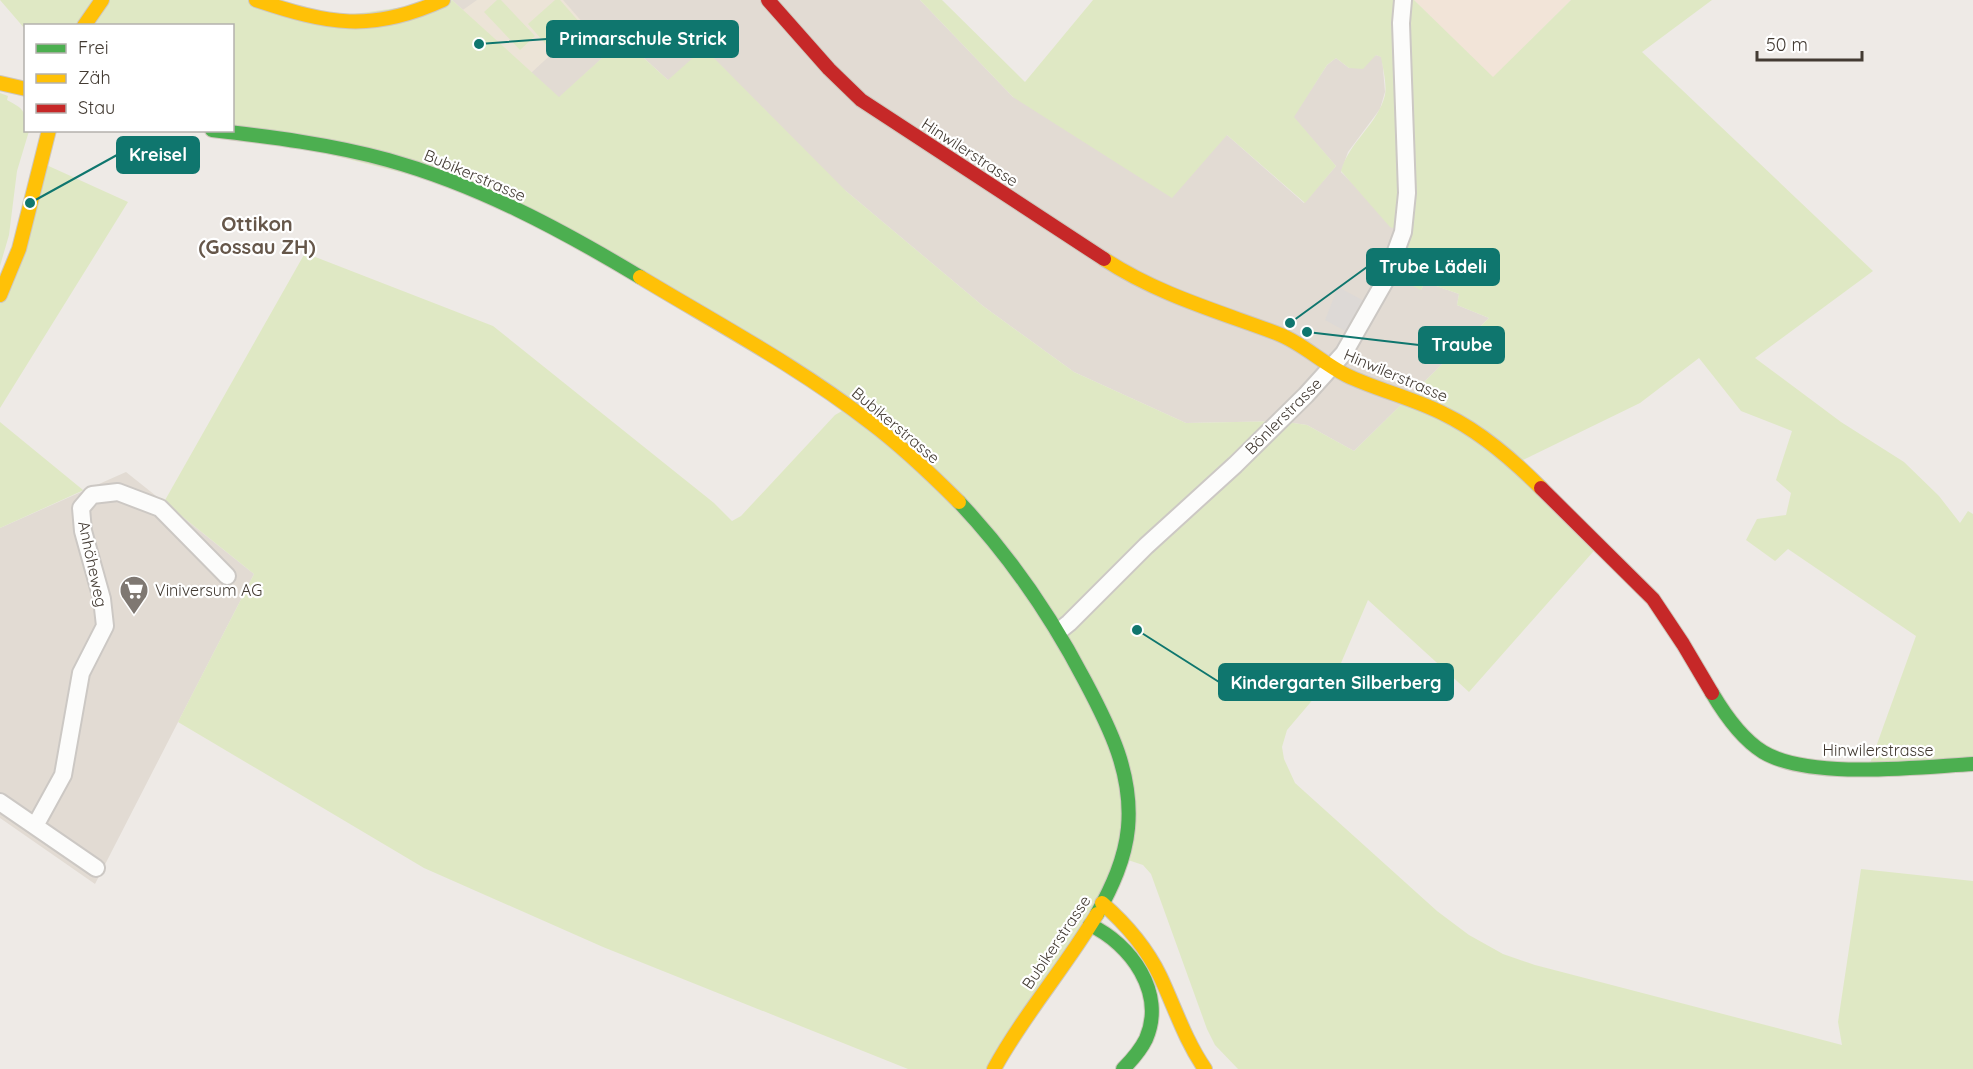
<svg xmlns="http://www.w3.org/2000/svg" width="1973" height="1069" viewBox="0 0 1973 1069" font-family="Quicksand,sans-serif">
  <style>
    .residential { fill: #e2dbd3 }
    .commercial { fill: #f2e4d8 }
    .education { fill: #ece4d7 }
    .green { fill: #dfe8c4 }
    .parking { fill: #ddd9d6 }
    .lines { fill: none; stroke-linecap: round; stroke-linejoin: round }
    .street-casing { stroke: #ccc8c4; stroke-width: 20 }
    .fast-casing { stroke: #cec7bd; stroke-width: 16 }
    .slow-casing { stroke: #cec7bd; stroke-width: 16 }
    .jam-casing { stroke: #cec7bd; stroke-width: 16 }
    .street { stroke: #fcfcfb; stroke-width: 16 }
    .fast { stroke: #4caf50; stroke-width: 14 }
    .slow { stroke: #ffc107; stroke-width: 14 }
    .jam { stroke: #c62828; stroke-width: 14 }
    .labels { text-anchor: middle; stroke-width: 4.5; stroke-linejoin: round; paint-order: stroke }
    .street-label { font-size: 16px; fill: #433b33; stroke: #fff }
    .poi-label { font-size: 16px; fill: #433b33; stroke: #fff; text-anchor: start }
    .quarter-label { font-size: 20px; font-weight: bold; fill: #66574a; stroke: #fff }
    .leader { fill: none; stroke: #0f766e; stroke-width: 2 }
    .callout-dot { fill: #0f766e; stroke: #fff; stroke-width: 2 }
    .callout { fill: #0f766e; stroke: #0f766e; stroke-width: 2 }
    .callout-label { font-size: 18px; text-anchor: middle; font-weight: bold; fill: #fff }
  </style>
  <rect width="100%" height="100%" fill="#eeeae6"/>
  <path class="residential" d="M 452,0 L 920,0 L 1013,97 L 1227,135 L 1304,203 L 1336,166 L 1293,117 L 1327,65 L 1336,58 L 1349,68 L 1376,55 L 1382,57 L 1385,92 L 1380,109 L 1348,152 L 1341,172 L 1403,232 L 1421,290 L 1425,282 L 1459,294 L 1457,305 L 1489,318 L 1354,451 L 1307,425 L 1279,421 L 1186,423 L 1074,372 L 983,306 L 846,191 L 668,80 L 623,39 L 559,98 Z
    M 126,472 L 254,574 L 95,884 L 0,818 L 0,528 Z"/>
  <path class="commercial" d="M 1414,0 L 1571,0 L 1493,78 Z"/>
  <path class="education" d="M 477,0 L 563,0 L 584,24 L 531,73 L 514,57 L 457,14 Z"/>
  <path class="green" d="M 0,0 L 256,0 L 319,19 L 452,0 L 559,97 L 623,39 L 668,80 L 704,48 L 846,191 L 983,306 L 1074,372 L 1186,423 L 1280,421 L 1307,425 L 1354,451 L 1489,318 L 1457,305 L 1459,294 L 1425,282 L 1421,290 L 1388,274 L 1403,232 L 1390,227 L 1341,171 C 1349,142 1378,124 1385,95 C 1387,84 1383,69 1381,57 L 1376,55 L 1363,69 L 1349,68 L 1336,58 L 1327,65 L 1294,117 L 1336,166 L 1305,203 L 1227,135 L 1172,198 L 1013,97 L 920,0 L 942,0 L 1025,82 L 1093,0 L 1414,0 L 1493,77 L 1571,0 L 1712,0 L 1642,52 L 1873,271 L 1755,358 L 1841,422 L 1904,462 L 1939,496 L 1960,523 L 1968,511 L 1973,514 L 1973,764 L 1868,769 L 1916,636 L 1788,549 L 1775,561 L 1746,540 L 1757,519 L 1786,515 L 1791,493 L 1776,480 L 1792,431 L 1741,411 L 1699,358 L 1640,403 L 1517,463 L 1600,544 L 1469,692 L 1368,600 L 1338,670 L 1287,730 L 1282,747 L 1284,759 L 1295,783 L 1437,911 L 1469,935 L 1503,954 L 1535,965 L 1842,1045 L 1838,1022 L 1861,869 L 1973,881 L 1973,1069 L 1238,1069 L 1215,1045 L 1207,1029 L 1151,874 L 1143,865 L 1122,858 L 994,1069 L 908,1069 L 603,947 L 424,868 L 178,722 L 254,574 L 164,502 L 305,253 L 493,326 L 714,503 L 732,521 L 741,516 L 835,415 L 842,411 L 843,401 L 479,192 L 232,130 L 232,26 L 26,26 L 25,29 Z
    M 497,0 L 501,0 L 535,36 L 520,50 L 484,12 Z
    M 555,0 L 560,0 L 581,24 L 551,50 L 528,24 Z
    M 0,93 L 8,96 L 7,100 C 25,110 25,110 26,130 L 29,131 L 17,171 L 9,235 L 0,266 Z
    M 42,163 L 128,202 L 0,408 L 0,295 Z
    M 0,422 L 83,490 L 84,490 L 0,528 Z"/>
  <path class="parking" d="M 1338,287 L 1364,301 L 1347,332 L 1325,320 Z"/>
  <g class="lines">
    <g class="street-casing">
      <path id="street" d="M 1059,631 L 1069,623 L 1146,546 L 1235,465 L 1306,395 L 1344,353 L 1385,281 L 1403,232 L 1407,193 L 1401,23 L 1403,0
        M 0,802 L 96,868
        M 35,826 L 63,775 L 81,673 L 105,626 L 102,599 L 83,531 L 81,508 L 92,495 L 118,492 L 160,508 L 227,576"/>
    </g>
    <g class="fast-casing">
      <path id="fast" d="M 212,130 C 271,137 330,144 388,160 C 478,185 560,229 640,277
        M 959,502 C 1010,556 1051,616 1085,681 C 1110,728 1133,774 1128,828 C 1125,859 1112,887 1097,914
        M 1712,693 C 1725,715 1742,739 1763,752 C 1809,780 1919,767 1973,764
        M 1090,925 C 1131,944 1166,993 1146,1039 C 1140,1051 1132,1060 1123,1069"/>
    </g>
    <g class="slow-casing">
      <path id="slow" d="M 256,0 C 328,24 371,33 443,0
        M 84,26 L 102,0
        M 0,83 L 26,89
        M 1104,259 C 1157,294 1217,311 1276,333 C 1301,342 1322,363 1346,375 C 1377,390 1413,398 1444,414 C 1481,432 1512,459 1541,488
        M 640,277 C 718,324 799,367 871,423 C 903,447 931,474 959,502
        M 0,295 L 19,249 L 49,130
        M 1102,903 C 1126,924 1146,947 1160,976 C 1175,1008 1185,1040 1205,1069
        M 994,1069 C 1024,1014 1065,968 1097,914"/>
    </g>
    <g class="jam-casing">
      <path id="jam" d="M 768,0 L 829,69 L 861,100 L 1104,259
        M 1541,488 L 1653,599 L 1683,644 L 1712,693"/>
    </g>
    <use href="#street" class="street"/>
    <use href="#fast" class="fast"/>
    <use href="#slow" class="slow"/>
    <use href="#jam" class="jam"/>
  </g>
  <defs>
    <g id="supermarket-pin" transform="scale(1.5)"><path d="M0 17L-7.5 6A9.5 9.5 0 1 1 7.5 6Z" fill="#7f7872" stroke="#fff"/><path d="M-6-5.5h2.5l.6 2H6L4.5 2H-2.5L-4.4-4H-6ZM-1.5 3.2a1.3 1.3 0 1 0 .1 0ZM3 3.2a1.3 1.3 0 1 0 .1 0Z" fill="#fff"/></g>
  </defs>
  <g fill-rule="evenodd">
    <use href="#supermarket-pin" x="134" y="590"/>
  </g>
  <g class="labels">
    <g class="street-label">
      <text transform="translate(970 152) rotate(33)" y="6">Hinwilerstrasse</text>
      <text transform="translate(475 175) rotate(23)" y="6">Bubikerstrasse</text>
      <text transform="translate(1396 375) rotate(23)" y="6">Hinwilerstrasse</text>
      <text transform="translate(1283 416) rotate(-45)" y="6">Bönlerstrasse</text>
      <text transform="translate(896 425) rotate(40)" y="6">Bubikerstrasse</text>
      <text transform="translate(93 564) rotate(78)" y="6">Anhöheweg</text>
      <text x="1878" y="756">Hinwilerstrasse</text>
      <text transform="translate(1056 942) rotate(-56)" y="6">Bubikerstrasse</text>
    </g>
    <g class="poi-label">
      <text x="155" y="596">Viniversum AG</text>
    </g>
    <g class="quarter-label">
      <text x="257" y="231">Ottikon<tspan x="257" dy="23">(Gossau ZH)</tspan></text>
    </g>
  </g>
  <path class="leader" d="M479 44L547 39M30 203L117 155M1290 323L1367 267M1307 332L1419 345M1137 630L1219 682"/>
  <g class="callout-dot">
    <circle cx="479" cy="44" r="6"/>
    <circle cx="30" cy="203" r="6"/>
    <circle cx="1290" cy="323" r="6"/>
    <circle cx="1307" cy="332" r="6"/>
    <circle cx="1137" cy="630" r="6"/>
  </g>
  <g class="callout">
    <rect x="547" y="21" width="191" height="36" rx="6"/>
    <rect x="117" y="137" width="82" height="36" rx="6"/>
    <rect x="1367" y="249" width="132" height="36" rx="6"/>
    <rect x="1419" y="327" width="85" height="36" rx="6"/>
    <rect x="1219" y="664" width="234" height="36" rx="6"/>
  </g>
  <g class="callout-label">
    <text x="643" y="45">Primarschule Strick</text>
    <text x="158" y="161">Kreisel</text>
    <text x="1433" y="273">Trube Lädeli</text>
    <text x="1462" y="351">Traube</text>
    <text x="1336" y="689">Kindergarten Silberberg</text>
  </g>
  <rect x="24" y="24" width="210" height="108" fill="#ffffff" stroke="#b4b1ad" stroke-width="1.5"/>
  <rect x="36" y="44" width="30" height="9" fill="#4caf50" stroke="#b4b1ad" stroke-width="1.5"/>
  <text x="78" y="54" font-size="18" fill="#433b33">Frei</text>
  <rect x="36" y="74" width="30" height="9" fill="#ffc107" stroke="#b4b1ad" stroke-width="1.5"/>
  <text x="78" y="84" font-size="18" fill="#433b33">Zäh</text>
  <rect x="36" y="104" width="30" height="9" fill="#c62828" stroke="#b4b1ad" stroke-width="1.5"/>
  <text x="78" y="114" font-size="18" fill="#433b33">Stau</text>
  <path d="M1757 51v9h105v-9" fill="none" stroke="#433b33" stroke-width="3"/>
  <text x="1766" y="51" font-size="18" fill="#433b33" stroke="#ffffff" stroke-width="4.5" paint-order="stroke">50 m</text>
</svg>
